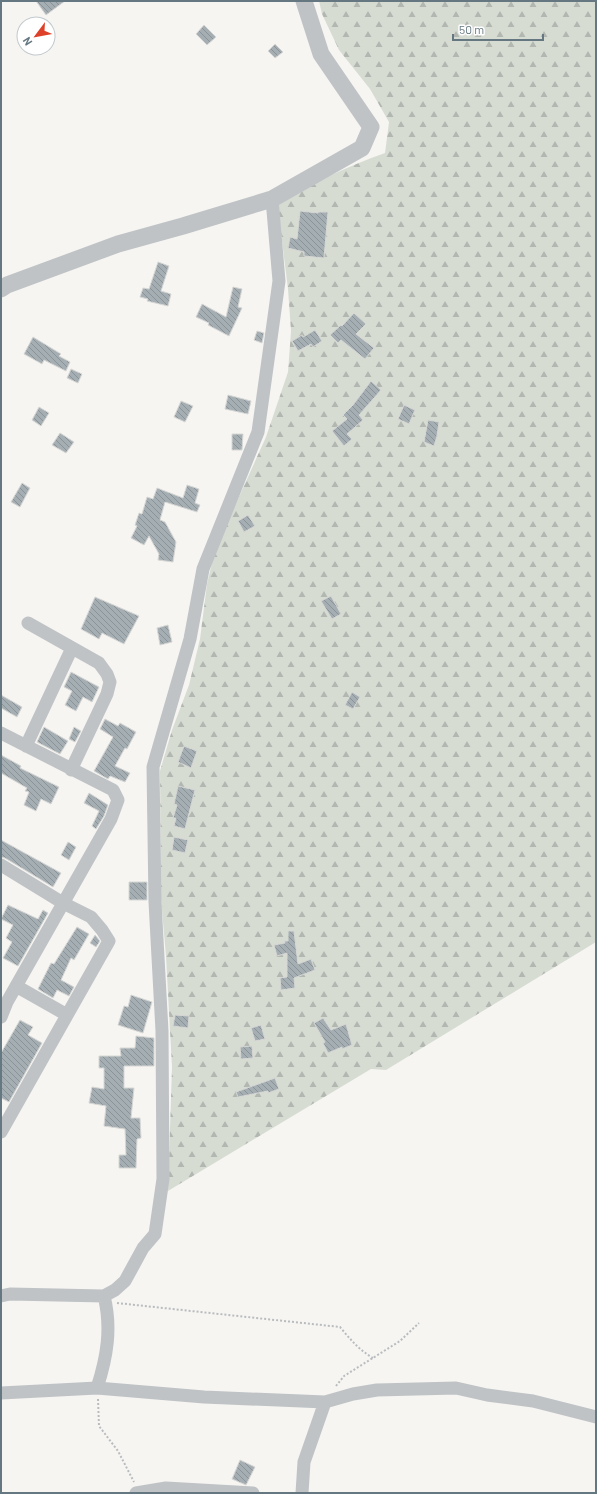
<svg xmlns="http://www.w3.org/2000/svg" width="597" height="1494" viewBox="0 0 597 1494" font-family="Barlow,sans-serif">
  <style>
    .forest { fill: url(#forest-firs) }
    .building { fill: url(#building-back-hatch); stroke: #d7d7d5 }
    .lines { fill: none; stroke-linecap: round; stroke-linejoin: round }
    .path { stroke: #b9bcbe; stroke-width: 2; stroke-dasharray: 2 2; stroke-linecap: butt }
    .minor { stroke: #bfc3c6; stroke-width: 13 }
    .tertiary { stroke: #bfc3c6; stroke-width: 17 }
  </style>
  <defs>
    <pattern id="forest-firs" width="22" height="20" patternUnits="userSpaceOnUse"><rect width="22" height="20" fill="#d7dcd3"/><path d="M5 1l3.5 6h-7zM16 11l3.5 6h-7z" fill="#b2b7b1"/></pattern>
    <pattern id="building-back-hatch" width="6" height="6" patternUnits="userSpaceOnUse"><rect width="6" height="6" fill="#a5afb3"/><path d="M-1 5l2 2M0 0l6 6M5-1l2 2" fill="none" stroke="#8a9397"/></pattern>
  </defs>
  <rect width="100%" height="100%" fill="#f6f5f2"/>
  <path class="forest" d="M 319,1 L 596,1 L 596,942 L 386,1070 L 371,1069 L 168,1191 L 172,1067 L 166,956 L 161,899 L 160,771 L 172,730 L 189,685 L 200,639 L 207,584 L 215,550 L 266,437 L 288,372 L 291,331 L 288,289 L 277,201 C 313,183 348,166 385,153 L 389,122 L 370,89 L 339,50 L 322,14 Z"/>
  <path class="building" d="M 36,1 L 65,1 L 46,15 Z
    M 204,25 L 216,37 L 207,45 L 196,34 Z
    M 275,44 L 283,52 L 275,58 L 268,51 Z
    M 300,211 L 318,213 L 318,212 L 328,212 L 324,258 L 304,256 L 304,252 L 288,248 L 290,237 L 297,239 Z
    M 158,262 L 169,266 L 161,291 L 171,294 L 168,306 L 147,301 L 148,299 L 140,297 L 143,288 L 149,289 Z
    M 233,287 L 242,289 L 238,307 L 242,308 L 229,336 L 208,325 L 209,323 L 196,317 L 202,304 L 226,317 Z
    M 354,313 L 366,324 L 356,334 L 374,348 L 365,359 L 341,340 L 338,343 L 330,335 L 341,325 L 342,326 Z
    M 315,330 L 322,341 L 313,347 L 311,344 L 298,351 L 292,341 L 302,335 L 303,337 Z
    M 257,331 L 264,333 L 262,343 L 254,340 Z
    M 33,337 L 61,354 L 59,356 L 70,362 L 66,371 L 44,360 L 42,364 L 24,354 Z
    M 71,369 L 82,374 L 78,383 L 67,378 Z
    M 371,381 L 381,390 L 359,415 L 363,420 L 347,434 L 352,439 L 344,446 L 332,431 L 347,419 L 343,415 L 353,405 Z
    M 228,395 L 251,401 L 248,414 L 225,409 Z
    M 181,401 L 193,406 L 185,422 L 174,417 Z
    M 404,405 L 415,410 L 409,424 L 398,419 Z
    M 39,407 L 49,413 L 41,426 L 32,420 Z
    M 428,420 L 439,422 L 437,436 L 434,446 L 424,442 Z
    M 60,433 L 74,442 L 66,453 L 52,445 Z
    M 232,434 L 243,434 L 242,450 L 232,450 Z
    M 22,483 L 30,488 L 20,507 L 11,502 Z
    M 187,485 L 199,489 L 195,503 L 200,505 L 197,512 L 165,502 L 160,520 L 165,522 L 176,542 L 173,562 L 158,560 L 159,554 L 149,536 L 144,545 L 131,538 L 137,526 L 135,525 L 139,513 L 142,514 L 147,497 L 153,499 L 157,488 L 183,498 Z
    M 248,515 L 255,526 L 244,532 L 238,521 Z
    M 331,596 L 341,614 L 332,619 L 321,601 Z
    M 95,597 L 139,616 L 124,644 L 102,633 L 99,639 L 81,629 Z
    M 168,625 L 172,642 L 160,645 L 157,628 Z
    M 71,672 L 99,687 L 92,702 L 83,697 L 76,711 L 65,705 L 72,691 L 64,687 Z
    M 352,692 L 360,697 L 353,709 L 345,705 Z
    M 1,695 L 22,707 L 17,717 L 1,708 Z
    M 105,719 L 118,726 L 120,723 L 136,732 L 127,749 L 125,748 L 115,766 L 130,773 L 125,782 L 110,776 L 108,779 L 94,771 L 113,737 L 100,729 Z
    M 44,727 L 68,741 L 60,754 L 37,742 Z
    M 74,727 L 81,731 L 75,742 L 69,739 Z
    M 184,746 L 197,751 L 191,768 L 178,762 Z
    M 1,755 L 21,766 L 20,768 L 59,787 L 51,804 L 41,799 L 36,811 L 24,805 L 29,792 L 25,791 L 27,788 L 1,773 Z
    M 178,786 L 195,790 L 185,829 L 174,826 L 176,818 L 173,818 L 177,805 L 174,804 Z
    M 89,793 L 108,805 L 104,816 L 96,829 L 92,826 L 99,811 L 84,803 Z
    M 174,837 L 188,840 L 185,853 L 172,850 Z
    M 1,840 L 61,873 L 53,887 L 5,858 L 1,857 Z
    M 68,842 L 76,847 L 69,860 L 61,855 Z
    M 129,882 L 147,882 L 147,900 L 129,900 Z
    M 8,905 L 38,919 L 43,910 L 48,913 L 18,966 L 3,958 L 12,942 L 6,938 L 13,925 L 1,919 Z
    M 77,927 L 89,934 L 74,960 L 71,958 L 61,980 L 74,987 L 69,996 L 57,990 L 53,998 L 38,989 L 51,963 L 54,964 Z
    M 288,931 L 294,931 L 298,964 L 311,959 L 315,970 L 294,978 L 295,988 L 281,990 L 280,978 L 287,977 L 287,953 L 277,956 L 274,945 L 285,943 L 284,941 L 288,941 Z
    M 95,935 L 100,941 L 96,947 L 90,943 Z
    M 131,995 L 152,1002 L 143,1033 L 118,1025 L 124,1006 L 128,1007 Z
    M 175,1015 L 189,1016 L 188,1028 L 173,1026 Z
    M 323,1018 L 331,1030 L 346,1024 L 352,1045 L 342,1049 L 342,1047 L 328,1053 L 323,1043 L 325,1042 L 314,1023 Z
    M 20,1020 L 33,1027 L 28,1035 L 42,1043 L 9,1102 L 1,1098 L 1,1053 Z
    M 261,1025 L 265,1039 L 255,1041 L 251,1028 Z
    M 136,1036 L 154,1038 L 154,1066 L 124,1066 L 124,1088 L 134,1088 L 131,1118 L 140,1118 L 141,1138 L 137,1139 L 136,1168 L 119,1168 L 119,1155 L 126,1155 L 125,1129 L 104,1126 L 106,1106 L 89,1103 L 92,1087 L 104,1089 L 104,1068 L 99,1068 L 99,1056 L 121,1056 L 120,1048 L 135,1048 Z
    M 252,1046 L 253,1058 L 241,1059 L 240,1047 Z
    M 275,1078 L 279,1089 L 268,1093 L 268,1091 L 238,1097 L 236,1092 Z
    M 240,1460 L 255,1467 L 246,1485 L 232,1479 Z"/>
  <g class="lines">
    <path class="path" d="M 117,1303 L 340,1327 C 350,1339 359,1350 373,1358
      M 336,1386 L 344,1376 L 400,1341 L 419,1323
      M 98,1399 L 99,1426 L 118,1451 L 134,1482"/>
    <path class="minor" d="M 28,623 L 99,663 L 107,674 L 110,682 L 107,694 L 71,770
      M 1,733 L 113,790 L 118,800 L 111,819 L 7,1002 L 1,1017
      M 26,746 L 72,648
      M 1,865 L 63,903 L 91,917 L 102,930 L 109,941 L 1,1132
      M 16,986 L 67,1015
      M 1,1296 L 10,1294 L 104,1296 L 115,1290 L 125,1281 L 143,1248 L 155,1234 L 163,1179 L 162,1031 L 155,902 L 153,767 L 190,639 L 203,569 L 258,432 L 279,281 L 272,199
      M 97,1388 C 107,1357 112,1328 104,1296
      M 1,1393 L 97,1388 L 204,1397 L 325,1402
      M 136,1493 L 166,1488 L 253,1493
      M 302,1493 L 304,1462 L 325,1402 L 353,1394 L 377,1390 L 456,1388 L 487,1395 L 533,1401 L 596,1417"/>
    <path class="tertiary" d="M 1,289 L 7,285 L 118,244 L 183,226 L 272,199 L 362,148 L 371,127 L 321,54 L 304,1"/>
  </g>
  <rect width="597" height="1494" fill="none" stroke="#657882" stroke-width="4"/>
  <g transform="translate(36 36) rotate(238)"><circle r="19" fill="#ffffff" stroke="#c1c9cd"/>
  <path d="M0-3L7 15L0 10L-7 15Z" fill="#de4129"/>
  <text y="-6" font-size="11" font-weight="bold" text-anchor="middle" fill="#657882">N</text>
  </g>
  <path d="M453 34v6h90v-6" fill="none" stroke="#657882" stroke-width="2"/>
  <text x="459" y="34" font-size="12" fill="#657882" stroke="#ffffff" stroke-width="3" paint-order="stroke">50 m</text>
</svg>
